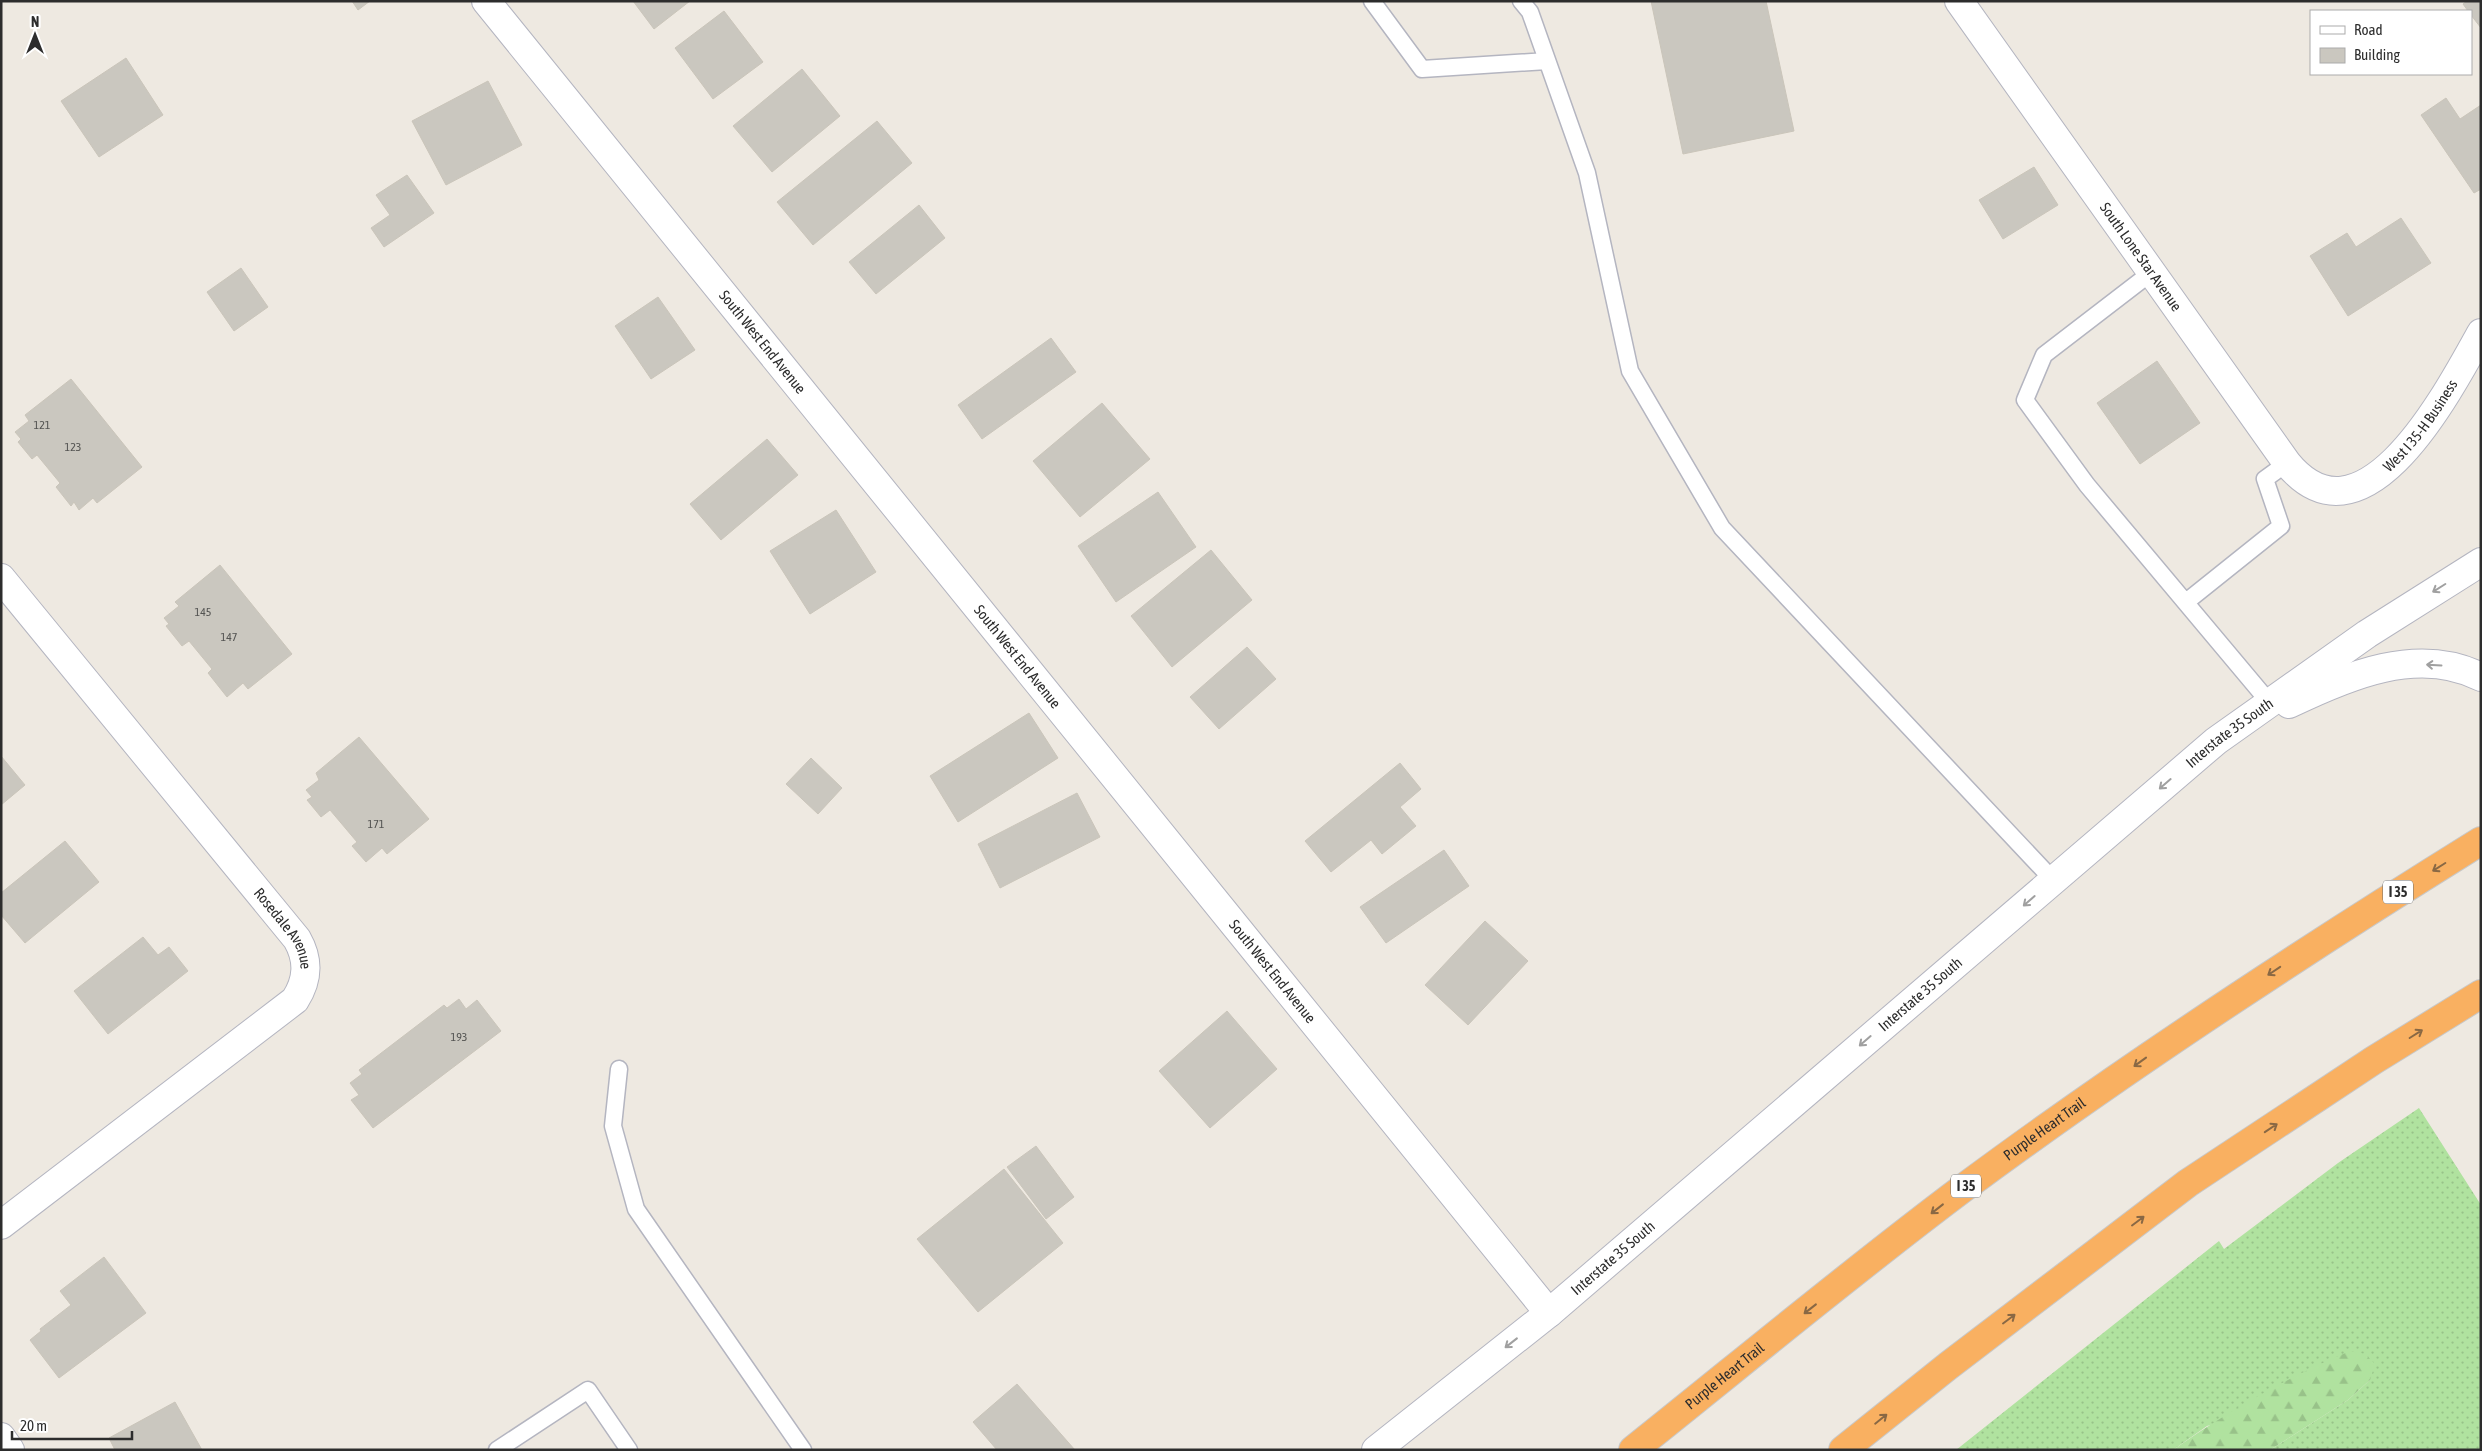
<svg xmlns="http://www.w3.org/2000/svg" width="2482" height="1451" viewBox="0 0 2482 1451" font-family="'Asap Condensed',sans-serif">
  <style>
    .grass { fill: url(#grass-dots) }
    .forest { fill: url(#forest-firs) }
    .building { fill: #cac7bf; stroke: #cac5ba }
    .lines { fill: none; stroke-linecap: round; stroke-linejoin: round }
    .service-casing { stroke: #b4b5c0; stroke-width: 19 }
    .minor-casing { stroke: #b4b5c0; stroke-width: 30 }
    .secondary-casing { stroke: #b4b5c0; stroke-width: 30 }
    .motorway-casing { stroke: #c8c8c8; stroke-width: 30 }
    .service { stroke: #fff; stroke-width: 16 }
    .minor { stroke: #fff; stroke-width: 28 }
    .secondary { stroke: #fff; stroke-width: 28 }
    .motorway { stroke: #f9b061; stroke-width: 28 }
    .oneway { stroke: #a0a0a0 }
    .oneway2 { stroke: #896844 }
    .labels { text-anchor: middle; stroke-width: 4; stroke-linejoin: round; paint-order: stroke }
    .number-label { font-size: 12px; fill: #545452 }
    .shield { fill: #fff; stroke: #6c6c6c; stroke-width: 1 }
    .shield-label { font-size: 14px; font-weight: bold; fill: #2d2d2d }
    .street-label { font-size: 15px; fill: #2d2d2d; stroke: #fff }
  </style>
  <defs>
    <pattern id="grass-dots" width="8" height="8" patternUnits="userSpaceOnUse" patternTransform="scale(1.25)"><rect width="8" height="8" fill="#b0e29f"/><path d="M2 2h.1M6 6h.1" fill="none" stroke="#98c289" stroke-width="1.8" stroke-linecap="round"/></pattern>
    <pattern id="forest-firs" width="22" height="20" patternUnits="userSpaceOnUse" patternTransform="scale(1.25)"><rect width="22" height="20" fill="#b0e29f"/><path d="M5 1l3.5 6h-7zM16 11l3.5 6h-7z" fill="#98c289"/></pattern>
  </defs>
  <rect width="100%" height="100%" fill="#eee9e1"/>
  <path class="grass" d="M 2419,1108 L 2481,1205 L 2481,1450 L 2270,1450 L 2348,1400 L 2370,1380 L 2207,1426 L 2173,1450 L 1956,1450 L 2219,1241 L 2224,1249 L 2338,1163 Z"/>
  <path class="forest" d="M 2350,1351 L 2365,1354 L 2375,1364 L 2370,1380 L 2348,1400 L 2270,1450 L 2173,1450 C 2228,1411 2288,1377 2350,1351 Z"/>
  <path class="building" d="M 352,1 L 370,1 L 358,10 Z
    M 633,1 L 690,1 L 654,29 Z
    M 1651,1 L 1766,1 L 1794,131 L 1683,154 Z
    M 2467,1 L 2481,1 L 2481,28 L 2471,15 L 2471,11 L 2468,11 L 2463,4 Z
    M 724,11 L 763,62 L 713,99 L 675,48 Z
    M 126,58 L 163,115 L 99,157 L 61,101 Z
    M 802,69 L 840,116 L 772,172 L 733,126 Z
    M 488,81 L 522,145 L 446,185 L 412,121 Z
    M 2446,98 L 2460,119 L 2481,105 L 2481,189 L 2474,193 L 2421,115 Z
    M 877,121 L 912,163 L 813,245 L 777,202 Z
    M 2034,167 L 2058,205 L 2003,239 L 1979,200 Z
    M 407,175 L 434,213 L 384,247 L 371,228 L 390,215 L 376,195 Z
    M 919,205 L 945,238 L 876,294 L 849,262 Z
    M 2401,218 L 2431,263 L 2348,316 L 2310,256 L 2347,233 L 2356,247 Z
    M 241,268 L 268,307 L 234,331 L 207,292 Z
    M 658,297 L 695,350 L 651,379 L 615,326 Z
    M 1051,338 L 1076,372 L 982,439 L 958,405 Z
    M 2157,361 L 2200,423 L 2140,464 L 2097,403 Z
    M 71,379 L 142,467 L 97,503 L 93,498 L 79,510 L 74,502 L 71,506 L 56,487 L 60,483 L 37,455 L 32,459 L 18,442 L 21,439 L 15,432 L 29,421 L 25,415 Z
    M 1102,403 L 1150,459 L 1080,517 L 1033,461 Z
    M 767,439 L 798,475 L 721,540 L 690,504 Z
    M 1158,492 L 1196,547 L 1116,602 L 1078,546 Z
    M 836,510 L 876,572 L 810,614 L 770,551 Z
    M 1211,550 L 1252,600 L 1172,667 L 1131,616 Z
    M 220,565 L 292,654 L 248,689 L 243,683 L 227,697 L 208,673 L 212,669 L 189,641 L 182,646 L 166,626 L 169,624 L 164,618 L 179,606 L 175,602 Z
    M 1247,647 L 1276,679 L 1219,729 L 1190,697 Z
    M 1029,713 L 1058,758 L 958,822 L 930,776 Z
    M 359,737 L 429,819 L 387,854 L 382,848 L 366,862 L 352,846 L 357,842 L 330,810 L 321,817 L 307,800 L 312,797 L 306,790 L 319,780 L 316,773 Z
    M 1,756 L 25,785 L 1,805 Z
    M 811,758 L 842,788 L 818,814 L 786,784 Z
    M 1400,763 L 1421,789 L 1400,807 L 1416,826 L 1382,854 L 1371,840 L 1331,872 L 1305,841 Z
    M 1077,793 L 1100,837 L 1000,888 L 978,844 Z
    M 65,841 L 99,882 L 25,943 L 1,915 L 1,893 Z
    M 1444,850 L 1469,886 L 1386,943 L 1360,907 Z
    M 1485,921 L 1528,961 L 1468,1025 L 1425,985 Z
    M 143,937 L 158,955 L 169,947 L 188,971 L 108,1034 L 74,991 Z
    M 459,999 L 466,1009 L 477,1000 L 501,1031 L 373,1128 L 351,1100 L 359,1095 L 350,1083 L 362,1074 L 359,1070 L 444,1005 L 447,1008 Z
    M 1227,1011 L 1277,1069 L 1210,1128 L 1159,1071 Z
    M 1036,1146 L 1074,1197 L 1046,1219 L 1007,1167 Z
    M 1004,1169 L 1063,1243 L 978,1312 L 917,1239 Z
    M 104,1257 L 146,1313 L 59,1378 L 30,1340 L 41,1331 L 40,1329 L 71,1305 L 60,1291 Z
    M 1017,1384 L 1075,1450 L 997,1450 L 973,1422 Z
    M 175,1402 L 202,1450 L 115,1450 L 109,1438 Z"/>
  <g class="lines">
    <g class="service-casing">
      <path id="service" d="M 1372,1 L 1422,69 L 1547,61
        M 1521,1 L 1530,12 L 1587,173 L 1630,371 L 1722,528 L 2053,880
        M 2152,272 L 2044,355 L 2025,400 L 2087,485 L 2269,702
        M 2186,602 L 2281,526 L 2265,479 L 2287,463
        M 619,1069 L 613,1126 L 636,1209 L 803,1450
        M 497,1450 L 588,1390 L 629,1450"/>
    </g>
    <g class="minor-casing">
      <g id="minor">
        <path id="s1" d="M 486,1 L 1549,1313"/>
        <path id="s2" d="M 1959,1 L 2287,463 C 2364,557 2450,388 2481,333"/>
        <path id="s3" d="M 1,578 L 297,939 C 309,960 308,980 295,1000 L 1,1225"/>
        <path d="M 1,1437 L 10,1450"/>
      </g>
    </g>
    <g class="secondary-casing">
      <g id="secondary">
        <path d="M 2289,704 C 2347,676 2418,645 2481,677"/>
        <path id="s4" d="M 1376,1450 L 1549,1313 L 2216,741 L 2367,634 L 2481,562"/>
      </g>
    </g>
    <g class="motorway-casing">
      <g id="motorway">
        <path id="s5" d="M 1633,1450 C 1742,1363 1850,1273 1962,1189 C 2129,1065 2304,951 2481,841"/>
        <path d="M 1843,1450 L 1948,1366 L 2188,1183 L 2374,1060 L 2481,994"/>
      </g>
    </g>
    <use href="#service" class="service"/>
    <use href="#minor" class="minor"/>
    <use href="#secondary" class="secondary"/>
    <use href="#motorway" class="motorway"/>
  </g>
  <defs><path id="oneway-shaft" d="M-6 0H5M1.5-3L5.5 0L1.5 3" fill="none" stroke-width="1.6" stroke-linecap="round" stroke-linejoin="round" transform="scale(1.25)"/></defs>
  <g class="oneway">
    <use href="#oneway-shaft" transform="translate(2439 588) rotate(148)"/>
    <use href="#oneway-shaft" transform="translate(2434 665) rotate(-177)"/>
    <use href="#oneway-shaft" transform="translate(2165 784) rotate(139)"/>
    <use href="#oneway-shaft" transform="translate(2029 901) rotate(139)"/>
    <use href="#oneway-shaft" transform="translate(1865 1041) rotate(139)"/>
    <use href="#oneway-shaft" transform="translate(1511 1343) rotate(142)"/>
  </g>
  <g class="oneway2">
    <use href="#oneway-shaft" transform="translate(2439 867) rotate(148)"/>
    <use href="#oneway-shaft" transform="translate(2274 971) rotate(146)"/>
    <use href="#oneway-shaft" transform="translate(2416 1034) rotate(-32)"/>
    <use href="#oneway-shaft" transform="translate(2140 1062) rotate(144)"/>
    <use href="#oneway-shaft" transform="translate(2271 1128) rotate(-34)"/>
    <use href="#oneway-shaft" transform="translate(1937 1209) rotate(142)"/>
    <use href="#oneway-shaft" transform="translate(2138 1221) rotate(-37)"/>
    <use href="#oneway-shaft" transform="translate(1810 1309) rotate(142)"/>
    <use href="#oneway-shaft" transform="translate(2009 1319) rotate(-37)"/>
    <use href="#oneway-shaft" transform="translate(1881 1419) rotate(-39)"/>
  </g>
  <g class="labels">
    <g class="number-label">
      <text x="42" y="429">121</text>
      <text x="73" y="451">123</text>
      <text x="203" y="616">145</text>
      <text x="229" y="641">147</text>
      <text x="376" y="828">171</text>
      <text x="459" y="1041">193</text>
    </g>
    <g class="shield">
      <rect x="2383" y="880.5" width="30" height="23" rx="4"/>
      <rect x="1951" y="1174.5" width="30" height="23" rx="4"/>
    </g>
    <g class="shield-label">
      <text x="2398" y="897">I 35</text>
      <text x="1966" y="1191">I 35</text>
    </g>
    <g class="street-label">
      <text dy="5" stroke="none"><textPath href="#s2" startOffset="314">South Lone Star Avenue</textPath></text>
      <text dy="5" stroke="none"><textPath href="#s1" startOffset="439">South West End Avenue</textPath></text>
      <text dy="5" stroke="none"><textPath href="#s2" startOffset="736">West I 35-H Business</textPath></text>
      <text dy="5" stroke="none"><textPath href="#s1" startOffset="844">South West End Avenue</textPath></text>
      <text dy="5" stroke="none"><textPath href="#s4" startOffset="1115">Interstate 35 South</textPath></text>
      <text dy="5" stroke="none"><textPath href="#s3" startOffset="451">Rosedale Avenue</textPath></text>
      <text dy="5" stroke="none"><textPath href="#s1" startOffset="1249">South West End Avenue</textPath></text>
      <text dy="5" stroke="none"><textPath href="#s4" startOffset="710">Interstate 35 South</textPath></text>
      <text dy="5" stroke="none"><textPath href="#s5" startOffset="522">Purple Heart Trail</textPath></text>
      <text dy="5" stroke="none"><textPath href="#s4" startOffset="305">Interstate 35 South</textPath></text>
      <text dy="5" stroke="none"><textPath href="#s5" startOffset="118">Purple Heart Trail</textPath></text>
    </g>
  </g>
  <rect width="2482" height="1451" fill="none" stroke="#2d2d2d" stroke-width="5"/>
  <rect x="2310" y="10" width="162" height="65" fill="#ffffff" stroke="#ababab"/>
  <rect x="2320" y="26" width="25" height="8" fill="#ffffff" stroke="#ababab"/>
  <text x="2354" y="35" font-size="15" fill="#2d2d2d">Road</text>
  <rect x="2320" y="48" width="25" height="15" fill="#cac7bf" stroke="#ababab"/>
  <text x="2354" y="60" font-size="15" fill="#2d2d2d">Building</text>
  <g transform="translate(35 35)" stroke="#ffffff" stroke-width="4" paint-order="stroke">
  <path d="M0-4L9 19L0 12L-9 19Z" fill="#2d2d2d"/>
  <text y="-8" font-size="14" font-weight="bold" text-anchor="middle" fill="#2d2d2d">N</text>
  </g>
  <path d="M12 1431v8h120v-8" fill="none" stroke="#2d2d2d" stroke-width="2.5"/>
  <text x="20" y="1431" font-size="15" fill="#2d2d2d" stroke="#ffffff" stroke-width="4" paint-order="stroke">20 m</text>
</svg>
